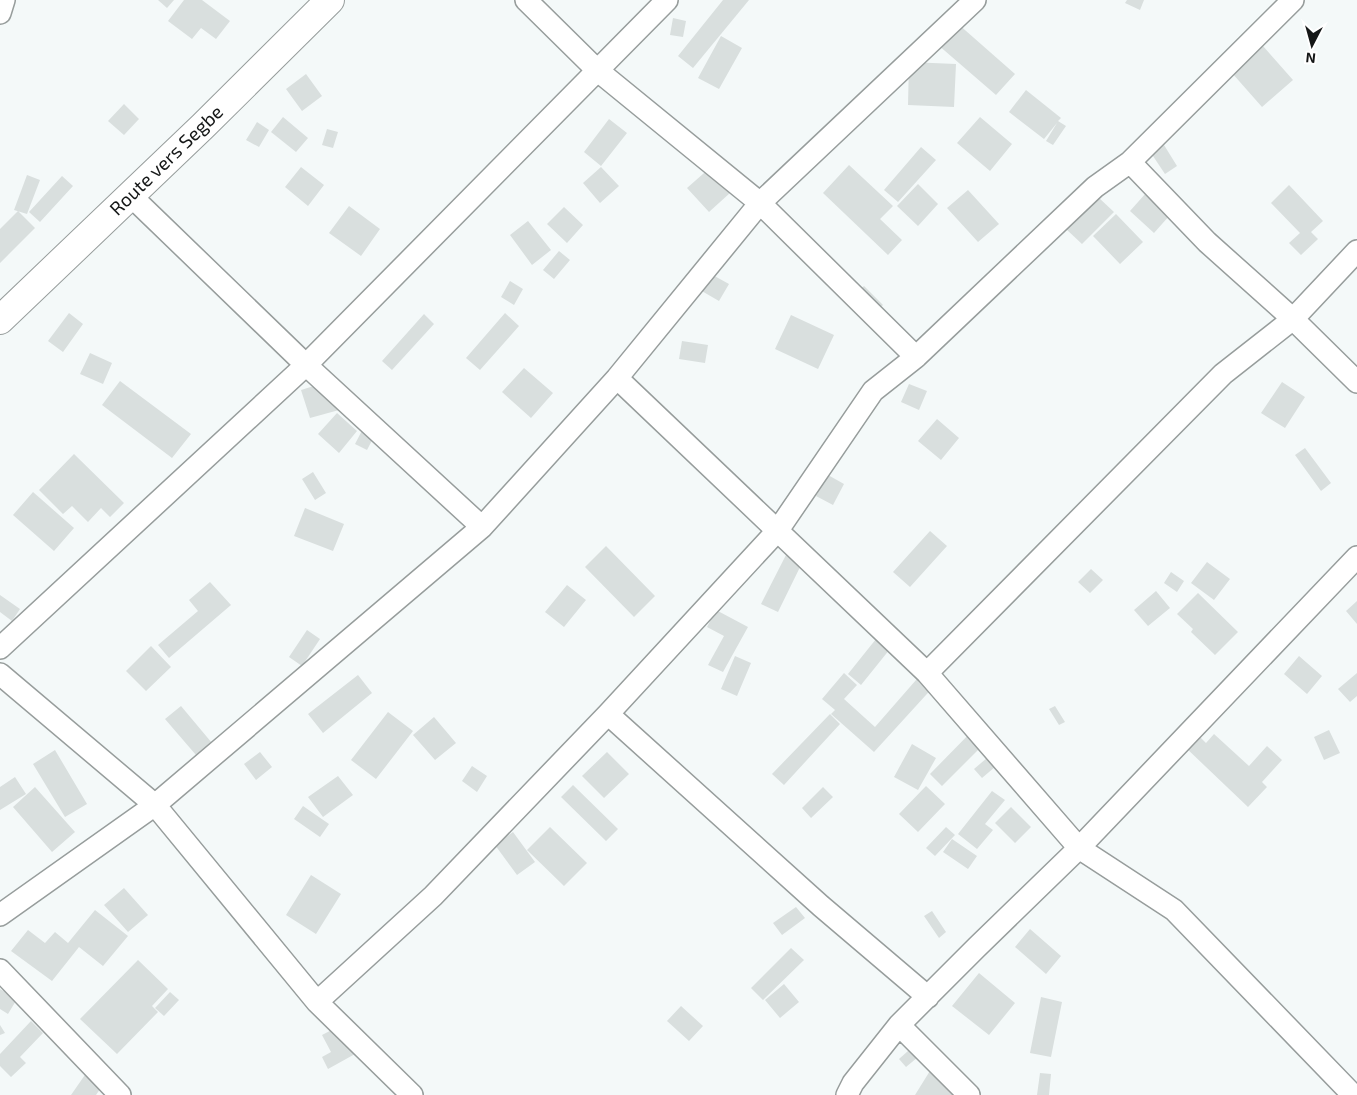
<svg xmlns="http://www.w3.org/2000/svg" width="1357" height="1095" viewBox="0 0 1357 1095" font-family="'Exo 2',sans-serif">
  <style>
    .building { fill: #d9dfde }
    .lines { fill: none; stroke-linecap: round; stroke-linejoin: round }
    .street-casing { stroke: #979d9c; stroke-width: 24 }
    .secondary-casing { stroke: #979d9c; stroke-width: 30 }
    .street { stroke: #fff; stroke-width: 21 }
    .secondary { stroke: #fff; stroke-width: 28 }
    .labels { text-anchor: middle; stroke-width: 4; stroke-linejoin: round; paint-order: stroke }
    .street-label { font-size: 19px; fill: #151717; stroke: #fff }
  </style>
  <rect width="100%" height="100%" fill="#f4f9f9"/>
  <path class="building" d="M 158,0 L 174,0 L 167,8 Z
    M 184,0 L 202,0 L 230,21 L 216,39 L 201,28 L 192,39 L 168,21 Z
    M 723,0 L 749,0 L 693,68 L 678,56 Z
    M 1127,0 L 1144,0 L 1140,10 L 1125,3 Z
    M 949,16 L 1015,74 L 996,95 L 930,38 Z
    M 673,18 L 686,21 L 683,37 L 670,35 Z
    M 721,36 L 742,48 L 719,89 L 698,78 Z
    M 1263,46 L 1293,80 L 1262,107 L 1232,73 Z
    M 909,62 L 956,64 L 954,107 L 908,105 Z
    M 306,74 L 322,96 L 302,111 L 286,89 Z
    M 1026,90 L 1061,118 L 1058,121 L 1066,126 L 1053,145 L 1046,141 L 1057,123 L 1044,139 L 1009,112 Z
    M 124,104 L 139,119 L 124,135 L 108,121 Z
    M 283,117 L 308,138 L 296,152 L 271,132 Z
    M 980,117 L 1012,144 L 990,171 L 957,143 Z
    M 609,119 L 627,133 L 601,166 L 584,152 Z
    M 257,122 L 269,130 L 259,147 L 246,140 Z
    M 327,129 L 338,132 L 333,148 L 322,145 Z
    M 1164,145 L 1177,166 L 1165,174 L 1151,153 Z
    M 921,147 L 936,160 L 898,202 L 884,190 Z
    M 720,159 L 741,183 L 709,212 L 687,188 Z
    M 849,165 L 893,206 L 880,219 L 902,240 L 888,255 L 823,193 Z
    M 301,167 L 324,185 L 308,206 L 285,187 Z
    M 601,167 L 619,186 L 600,203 L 583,183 Z
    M 27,175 L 40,180 L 27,214 L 14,210 Z
    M 62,176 L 73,186 L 40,222 L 29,212 Z
    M 918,184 L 938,204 L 918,226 L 897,206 Z
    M 1154,184 L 1178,206 L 1154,233 L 1130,211 Z
    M 1289,185 L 1323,221 L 1311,232 L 1318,239 L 1301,255 L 1289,243 L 1300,233 L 1271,203 Z
    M 968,190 L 999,224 L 978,242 L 947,208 Z
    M 1098,197 L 1114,212 L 1082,244 L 1066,229 Z
    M 349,206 L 380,229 L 361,256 L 329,233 Z
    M 564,207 L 583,225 L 567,243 L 547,224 Z
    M 18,211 L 35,228 L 0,263 L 0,229 Z
    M 1116,214 L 1143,242 L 1120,264 L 1093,236 Z
    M 528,221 L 551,250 L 532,265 L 510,235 Z
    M 559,251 L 570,260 L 554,279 L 543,270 Z
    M 709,273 L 729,284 L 719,301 L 700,290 Z
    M 510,281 L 523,289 L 514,305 L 501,297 Z
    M 864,286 L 883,305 L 868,319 L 849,300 Z
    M 69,313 L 83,324 L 63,352 L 48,341 Z
    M 505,313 L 519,326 L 480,370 L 466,358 Z
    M 424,314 L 434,324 L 392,370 L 382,361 Z
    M 791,315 L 834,335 L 818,369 L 775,349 Z
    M 682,341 L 708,345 L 705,363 L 679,359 Z
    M 90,353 L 112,363 L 103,384 L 80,374 Z
    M 524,368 L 553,393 L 531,418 L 502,392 Z
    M 120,381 L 191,434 L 172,458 L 102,405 Z
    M 330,381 L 339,410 L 310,418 L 301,390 Z
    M 1282,382 L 1305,397 L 1285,428 L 1261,413 Z
    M 909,384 L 927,391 L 919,410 L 901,402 Z
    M 337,413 L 357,431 L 339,453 L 318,434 Z
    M 937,419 L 959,438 L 941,460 L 918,441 Z
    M 367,421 L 379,427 L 367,450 L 355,444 Z
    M 1305,448 L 1331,483 L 1321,491 L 1295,455 Z
    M 74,454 L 124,503 L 110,517 L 101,508 L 88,522 L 72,506 L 63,514 L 39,490 Z
    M 313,472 L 326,493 L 315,500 L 302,479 Z
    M 828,475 L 844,484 L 833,505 L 816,496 Z
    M 33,492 L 74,528 L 54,551 L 13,515 Z
    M 305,508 L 344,524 L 333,551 L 294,536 Z
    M 930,531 L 947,546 L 910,587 L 893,572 Z
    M 606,546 L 655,596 L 634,617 L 585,567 Z
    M 787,553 L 803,561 L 778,612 L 761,604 Z
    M 1207,562 L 1230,579 L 1214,600 L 1191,583 Z
    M 1091,569 L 1103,580 L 1090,593 L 1078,582 Z
    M 1171,572 L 1184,581 L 1177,592 L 1164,583 Z
    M 210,582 L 231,605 L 169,658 L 158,645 L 198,611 L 189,600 Z
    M 567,585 L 586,600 L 564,627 L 545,612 Z
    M 1156,591 L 1170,608 L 1148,626 L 1134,610 Z
    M 1198,593 L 1238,632 L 1215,655 L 1191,632 L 1193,629 L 1177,614 Z
    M 0,595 L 20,609 L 12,621 L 0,612 Z
    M 1357,601 L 1357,624 L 1346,611 Z
    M 716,610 L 748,627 L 723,672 L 708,665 L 724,636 L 707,627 Z
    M 307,630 L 320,639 L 302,666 L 289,657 Z
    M 876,639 L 890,649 L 861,685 L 848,674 Z
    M 151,646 L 171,667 L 146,691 L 126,671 Z
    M 735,656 L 751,663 L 737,696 L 721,689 Z
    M 1299,656 L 1322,676 L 1307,694 L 1284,674 Z
    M 923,672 L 936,684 L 874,752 L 831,714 L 835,710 L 822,699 L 844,673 L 857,685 L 844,699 L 875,727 Z
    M 1357,673 L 1357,696 L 1350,702 L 1338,689 Z
    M 358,675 L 372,693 L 323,733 L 308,714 Z
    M 181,706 L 217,749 L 202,762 L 165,719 Z
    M 1055,706 L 1065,722 L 1059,725 L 1049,709 Z
    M 388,712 L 413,731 L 376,779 L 351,760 Z
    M 830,714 L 840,724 L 784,785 L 772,774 Z
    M 434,717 L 456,743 L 435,760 L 413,735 Z
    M 978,725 L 991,737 L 942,786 L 930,774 Z
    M 1329,730 L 1340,753 L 1324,760 L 1314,737 Z
    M 1196,733 L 1206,743 L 1214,734 L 1249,766 L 1267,746 L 1282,760 L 1262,782 L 1267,787 L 1248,807 L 1184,746 Z
    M 912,744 L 936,758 L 918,790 L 894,777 Z
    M 55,750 L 87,804 L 65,817 L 33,764 Z
    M 260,752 L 272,767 L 256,780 L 244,764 Z
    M 607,752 L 629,774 L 604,798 L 582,776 Z
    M 994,752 L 1002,761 L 982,778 L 974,769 Z
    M 472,766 L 487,776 L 477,792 L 462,781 Z
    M 338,776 L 353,795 L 323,817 L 308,797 Z
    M 15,777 L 26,794 L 0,810 L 0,787 Z
    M 573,785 L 618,829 L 606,841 L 561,797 Z
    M 926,786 L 945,804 L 918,832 L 899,814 Z
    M 35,787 L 75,832 L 52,852 L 13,807 Z
    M 823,787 L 833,797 L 811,818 L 802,808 Z
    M 992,791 L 1005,800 L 985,824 L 993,830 L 977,849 L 958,834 Z
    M 303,806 L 329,824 L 320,837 L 294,819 Z
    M 1011,807 L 1031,827 L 1015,843 L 995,823 Z
    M 550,827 L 587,863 L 564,886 L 527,850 Z
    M 946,827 L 955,835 L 935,856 L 926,848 Z
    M 513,832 L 535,862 L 517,875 L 495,845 Z
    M 952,839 L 977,856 L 968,869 L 943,852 Z
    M 311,875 L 341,894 L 316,934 L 286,915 Z
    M 124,888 L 148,915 L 128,932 L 104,905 Z
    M 796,907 L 805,918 L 782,935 L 773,923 Z
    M 95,910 L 128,936 L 103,966 L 79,947 L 52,981 L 11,951 L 28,930 L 45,943 L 55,932 L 68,943 Z
    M 932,911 L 946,932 L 939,938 L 924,916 Z
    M 1030,929 L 1061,956 L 1046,974 L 1015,947 Z
    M 791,948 L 804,960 L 763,1000 L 751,988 Z
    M 138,960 L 168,989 L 152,1006 L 158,1012 L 117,1054 L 80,1019 Z
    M 979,973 L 1015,1003 L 989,1035 L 952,1006 Z
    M 784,984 L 799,1002 L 780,1018 L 765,1000 Z
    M 0,989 L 17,999 L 8,1014 L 0,1009 Z
    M 170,992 L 179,1000 L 164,1016 L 155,1008 Z
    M 1041,997 L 1062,1002 L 1051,1057 L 1030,1053 Z
    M 681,1006 L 703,1026 L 689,1041 L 667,1021 Z
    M 31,1021 L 43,1033 L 20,1057 L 26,1063 L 11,1077 L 0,1066 L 0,1054 Z
    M 349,1021 L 364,1049 L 328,1069 L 322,1057 L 331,1052 L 322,1035 Z
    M 0,1025 L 5,1033 L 0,1035 Z
    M 917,1043 L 924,1052 L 906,1067 L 899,1059 Z
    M 933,1066 L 979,1095 L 915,1095 Z
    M 87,1072 L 104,1083 L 96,1095 L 71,1095 Z
    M 1040,1073 L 1051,1074 L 1049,1095 L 1037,1095 Z"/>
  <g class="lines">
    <g class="street-casing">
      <path id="street" d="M 526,0 L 597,70 L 760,203 L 916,357
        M 0,13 L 4,0
        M 1130,162 L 1207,242 L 1293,319 L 1357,382
        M 129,194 L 306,365 L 482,527
        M 617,378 L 927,673 L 1079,848 L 1174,910 L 1353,1095
        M 0,648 L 306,365 L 667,0
        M 927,673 L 1223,374 L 1293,319 L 1357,251
        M 0,674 L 155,805 L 317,1002 L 412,1095
        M 608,714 L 821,906 L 928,997
        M 0,915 L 155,805 L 482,527 L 617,378 L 760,203 L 975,0
        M 0,970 L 120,1095
        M 317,1002 L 433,896 L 608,714 L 778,530 L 873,391 L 916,357 L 1095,187 L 1130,162 L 1293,0
        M 899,1025 L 969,1095
        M 847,1095 L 853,1083 L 899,1025 L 977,947 L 1079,848 L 1357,557"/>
    </g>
    <g class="secondary-casing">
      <path id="secondary" d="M 0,320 L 203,126 L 330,0"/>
    </g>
    <use href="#street" class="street"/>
    <use href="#secondary" class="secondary"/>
  </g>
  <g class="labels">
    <g class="street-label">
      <text transform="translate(166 160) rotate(-44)" y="7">Route vers Segbe</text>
    </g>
  </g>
  <g transform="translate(1312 45) rotate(186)" stroke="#ffffff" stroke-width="4" paint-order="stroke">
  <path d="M0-4L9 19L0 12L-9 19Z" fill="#151717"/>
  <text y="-8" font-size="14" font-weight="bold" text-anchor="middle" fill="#151717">N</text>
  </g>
</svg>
